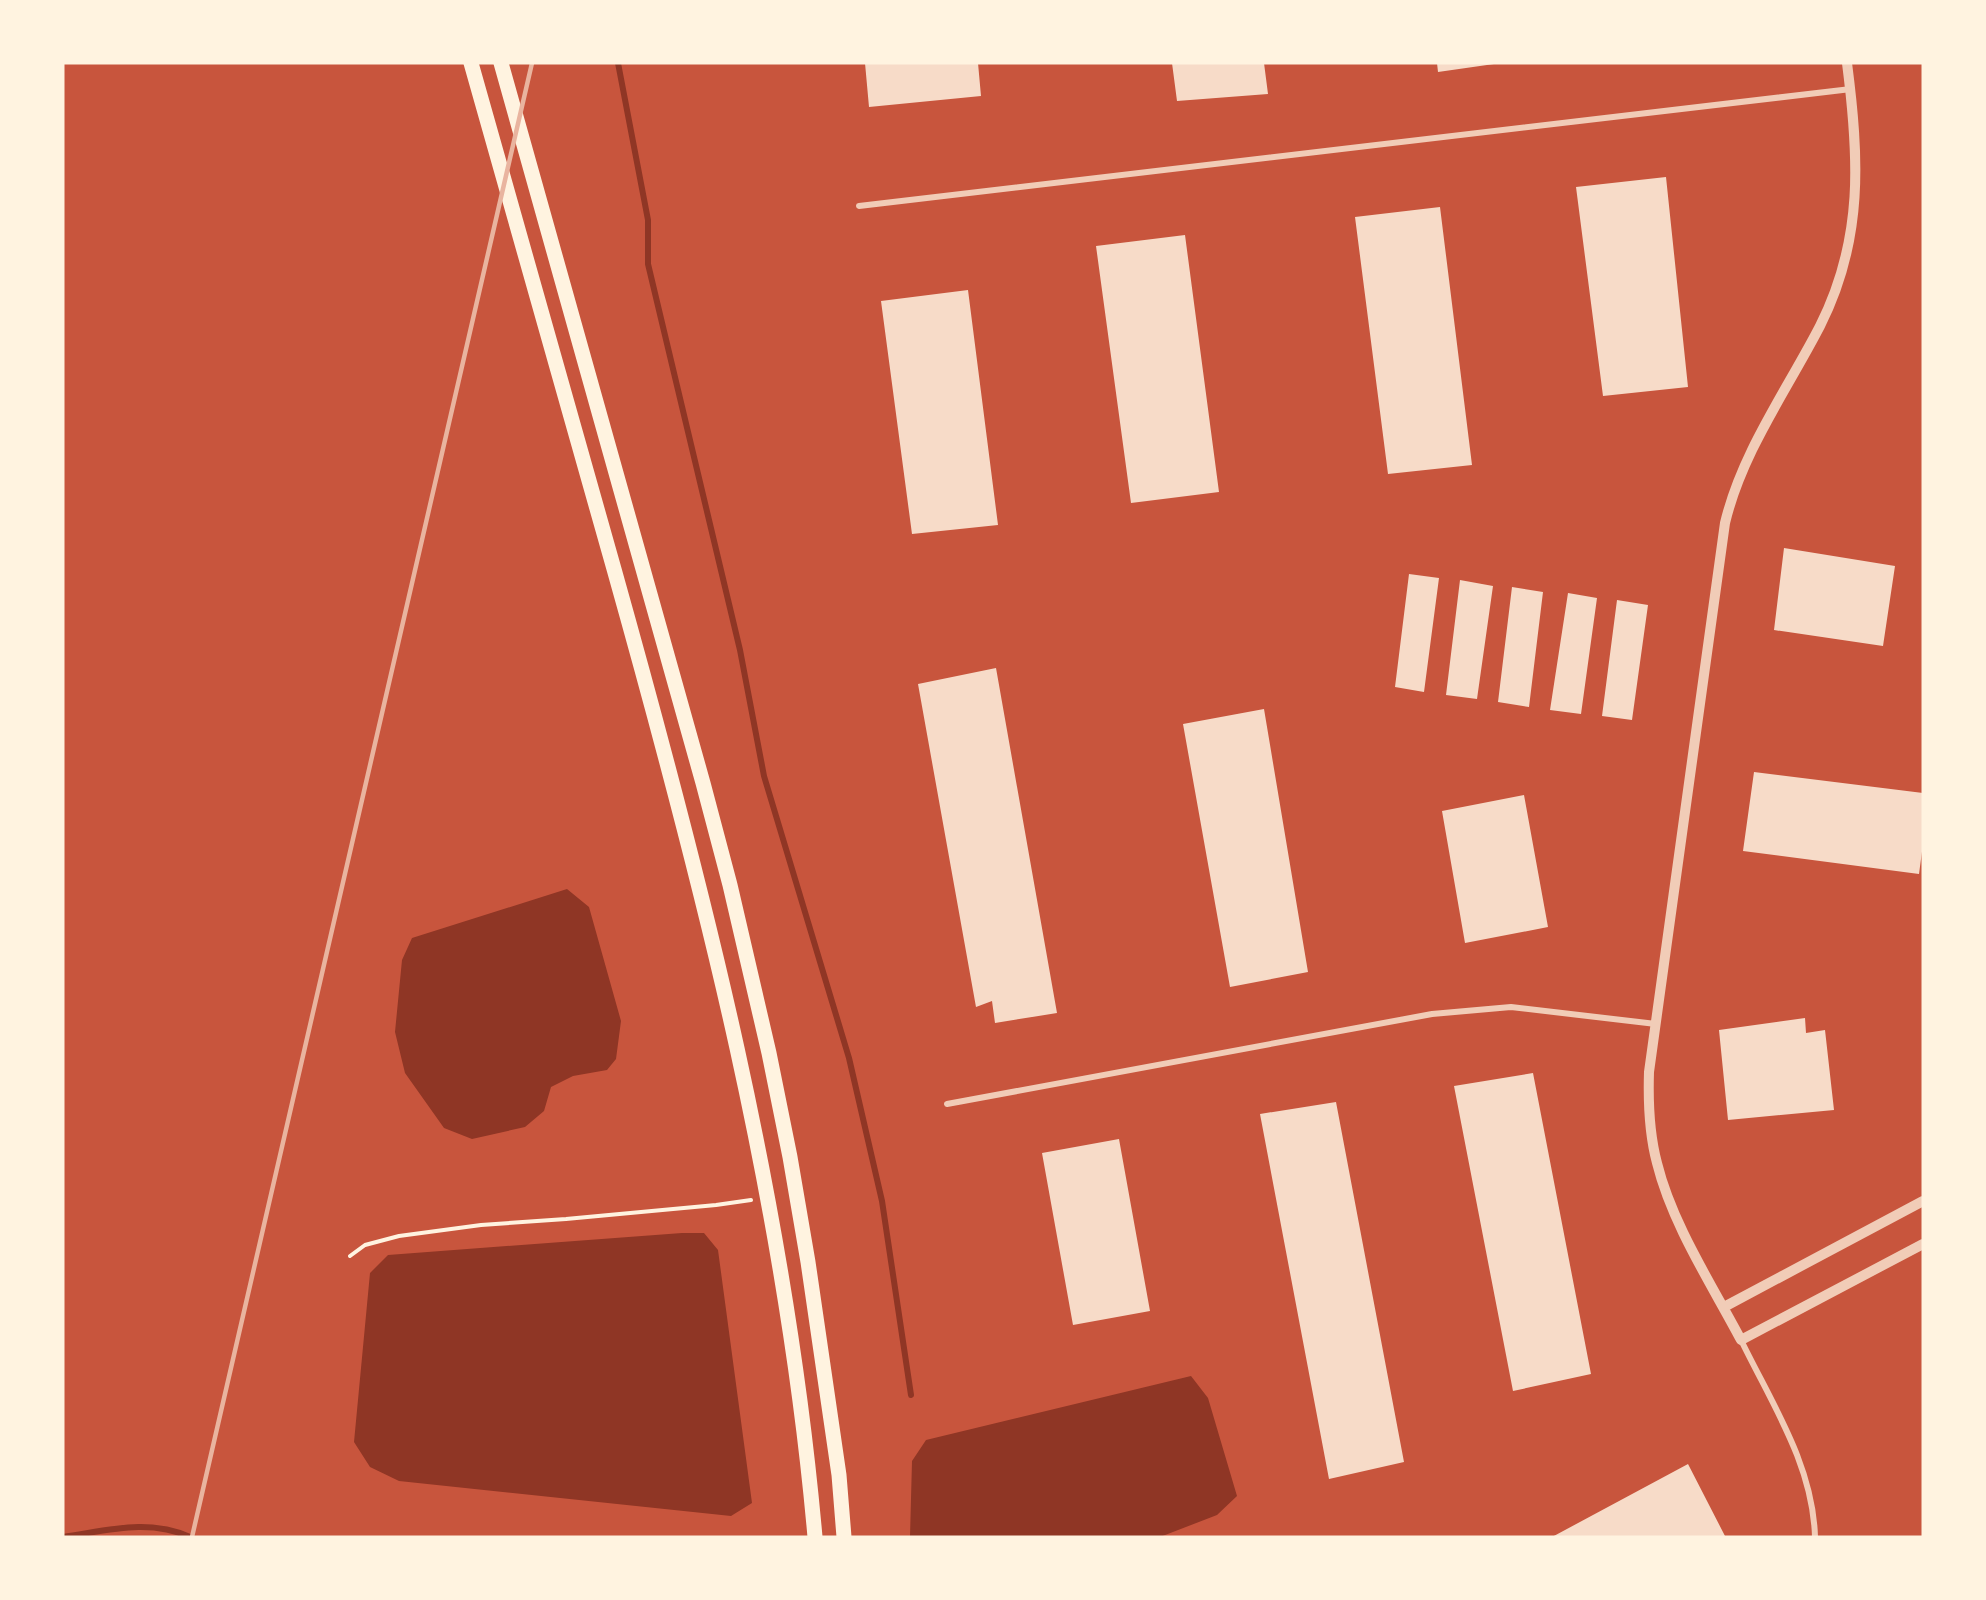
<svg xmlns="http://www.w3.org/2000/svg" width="1986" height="1600" viewBox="0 0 1986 1600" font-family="Quicksand,sans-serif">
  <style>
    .water { fill: #8f3625 }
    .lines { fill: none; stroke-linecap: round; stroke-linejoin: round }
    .stream { stroke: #8f3625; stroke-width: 6 }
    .building { fill: #f7dbc8 }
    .path { stroke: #fff3e0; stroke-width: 4 }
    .minor { stroke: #f1ccb7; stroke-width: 6 }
    .tertiary { stroke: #f1ccb7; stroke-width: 10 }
    .trunk { stroke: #fff3e0; stroke-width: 15 }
    .rail { stroke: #e9b49f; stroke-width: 4.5 }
  </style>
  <rect width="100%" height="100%" fill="#c8553d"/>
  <path class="water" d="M 567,889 L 589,907 L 621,1021 L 616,1059 L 607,1070 L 573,1076 L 551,1087 L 544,1111 L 525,1127 L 472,1139 L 444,1128 L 405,1073 L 395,1032 L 402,960 L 412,938 Z
    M 682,1233 L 704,1233 L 718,1250 L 752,1503 L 731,1516 L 399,1481 L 370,1467 L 354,1442 L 370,1273 L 388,1255 Z
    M 1191,1376 L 1208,1398 L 1237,1496 L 1217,1515 L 1160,1537 L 910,1537 L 912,1461 L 926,1440 Z"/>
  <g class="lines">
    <path class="stream" d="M 618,63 L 648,220 L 648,264 L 740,650 L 764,776 L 849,1058 L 882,1201 L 911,1395
      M 63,1537 C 106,1531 148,1518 190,1537"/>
  </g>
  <path class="building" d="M 865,63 L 978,63 L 981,96 L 869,107 Z
    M 1172,63 L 1264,63 L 1268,94 L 1177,101 Z
    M 1437,63 L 1494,63 L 1494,64 L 1438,72 Z
    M 1666,177 L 1688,387 L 1603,396 L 1576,187 Z
    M 1440,207 L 1472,465 L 1388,474 L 1355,217 Z
    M 1185,235 L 1219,492 L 1131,503 L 1096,246 Z
    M 968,290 L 998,525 L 912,534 L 881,301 Z
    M 1784,548 L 1895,566 L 1883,646 L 1774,630 Z
    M 1409,574 L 1439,578 L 1424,692 L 1395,687 Z
    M 1460,580 L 1493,586 L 1477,699 L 1446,695 Z
    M 1512,587 L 1543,592 L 1529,707 L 1498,702 Z
    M 1568,593 L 1597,598 L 1581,714 L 1550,710 Z
    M 1617,600 L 1648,605 L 1632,720 L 1602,716 Z
    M 996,668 L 1057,1013 L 995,1023 L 992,1001 L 976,1007 L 918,684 Z
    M 1264,709 L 1308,972 L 1230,987 L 1183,724 Z
    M 1754,772 L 1923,793 L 1923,844 L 1919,874 L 1743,851 Z
    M 1524,795 L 1548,927 L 1465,943 L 1442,811 Z
    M 1805,1018 L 1806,1033 L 1825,1030 L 1834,1110 L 1728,1120 L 1719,1030 Z
    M 1533,1073 L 1591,1374 L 1513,1391 L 1454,1086 Z
    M 1336,1102 L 1404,1462 L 1329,1479 L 1260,1114 Z
    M 1119,1139 L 1150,1311 L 1073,1325 L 1042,1153 Z
    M 1688,1464 L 1725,1536 L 1723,1537 L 1552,1537 Z"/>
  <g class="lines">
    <path class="path" d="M 350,1256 L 365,1245 L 399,1236 L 481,1225 L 566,1219 L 716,1205 L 751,1200"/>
    <path class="minor" d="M 859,206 L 1851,89
      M 947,1104 L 1432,1014 L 1511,1007 L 1656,1024
      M 1741,1340 C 1772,1404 1813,1465 1815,1537"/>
    <path class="tertiary" d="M 1847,63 C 1859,157 1864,239 1820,326 C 1787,390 1742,452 1725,523 L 1649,1072 C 1648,1103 1649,1133 1657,1163 C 1672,1224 1712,1285 1741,1340 L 1923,1244
      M 1724,1307 L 1923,1201"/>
    <path class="trunk" d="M 471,63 C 520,231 567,400 614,569 C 703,886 786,1207 815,1537
      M 501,63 L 703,783 L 730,885 L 769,1053 L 790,1157 L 808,1262 L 839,1475 L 844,1537"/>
    <path class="rail" d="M 192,1537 L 532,63"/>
  </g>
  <rect width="1986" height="1600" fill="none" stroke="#fff3e0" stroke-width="129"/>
</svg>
